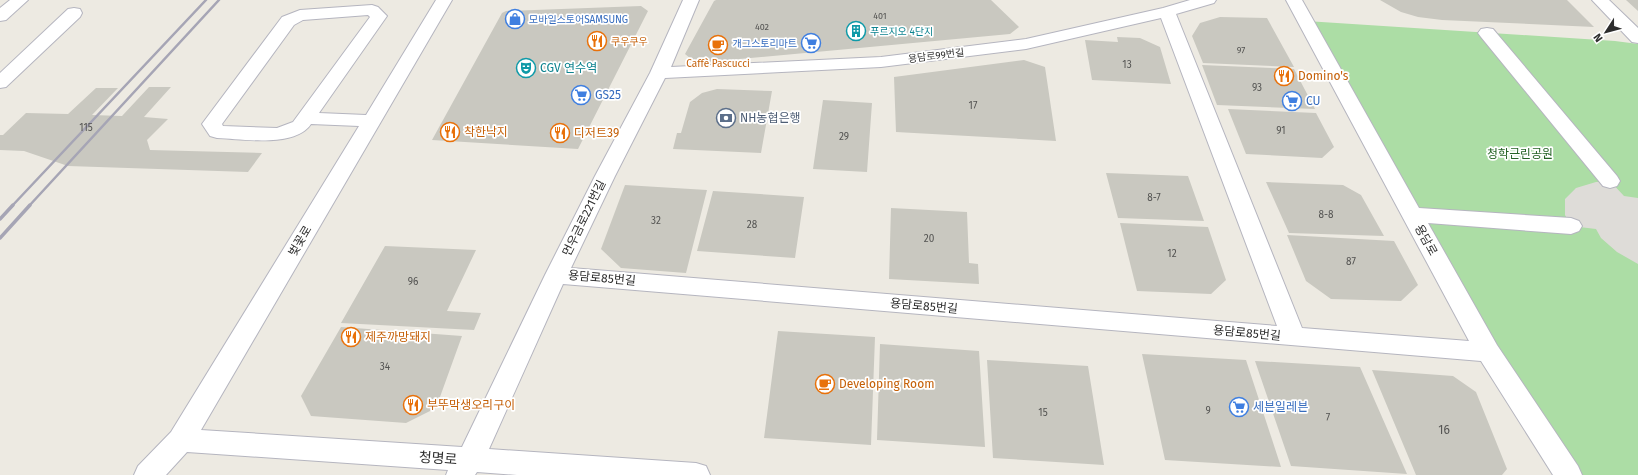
<svg xmlns="http://www.w3.org/2000/svg" width="1638" height="475" viewBox="0 0 1638 475" font-family="'Fira Sans','Noto Sans KR',sans-serif">
  <style>
    .green { fill: #acdda5 }
    .plaza { fill: #dedcd8 }
    .building { fill: #c9c8c0 }
    .lines { fill: none; stroke-linecap: round; stroke-linejoin: round }
    .minor-casing { stroke: #b5b5bf; stroke-width: 2 }
    .minor { fill: #fff; fill-rule: evenodd }
    .rail-far1 { stroke: #a6a5b5; stroke-width: 2.5 }
    .rail { stroke: #a6a5b5; stroke-width: 3.5 }
    .labels { text-anchor: middle; stroke-width: 3.5; stroke-linejoin: round; paint-order: stroke }
    .far-number-label { font-size: 9px; fill: #545452 }
    .far-shop-label { font-size: 10px; fill: #366cbe; stroke: #fff; text-anchor: start }
    .far-culture-label { font-size: 10px; fill: #0d838f; stroke: #fff; text-anchor: start }
    .far-food-label { font-size: 10px; fill: #c56008; stroke: #fff; text-anchor: start }
    .far-street-label { font-size: 10px; fill: #2d2d2d; stroke: #fff }
    .number-label { font-size: 10px; fill: #545452 }
    .culture-label { font-size: 12px; fill: #0d838f; stroke: #fff; text-anchor: start }
    .food-label { font-size: 12px; fill: #c56008; stroke: #fff; text-anchor: start }
    .shop-label { font-size: 12px; fill: #366cbe; stroke: #fff; text-anchor: start }
    .service-label { font-size: 12px; fill: #4e5e75; stroke: #fff; text-anchor: start }
    .park-label { font-size: 12px; fill: #246324; stroke: #fff }
    .street-label { font-size: 12px; fill: #2d2d2d; stroke: #fff }
    .near-number-label { font-size: 12px; fill: #545452 }
    .near-street-label { font-size: 14px; fill: #2d2d2d; stroke: #fff }
  </style>
  <rect width="100%" height="100%" fill="#edeae2"/>
  <path class="green" d="M 1306,21 L 1615,41 L 1638,44 L 1638,475 L 1572,475 Z"/>
  <path class="plaza" d="M 1610,181 L 1624,196 L 1638,198 L 1638,264 L 1617,252 L 1601,238 L 1596,229 L 1571,226 L 1565,215 L 1565,199 L 1576,188 L 1596,182 Z"/>
  <path class="building" d="M 716,0 L 991,0 L 1019,27 L 1010,34 L 696,63 L 685,54 L 714,1 Z
    M 1380,0 L 1567,0 L 1594,27 L 1442,20 L 1418,17 L 1401,12 Z
    M 1626,0 L 1638,0 L 1638,11 Z
    M 641,6 L 648,11 L 578,149 L 432,140 L 502,13 L 506,11 Z
    M 1220,17 L 1267,18 L 1294,67 L 1203,63 L 1192,36 L 1200,23 Z
    M 1117,37 L 1140,38 L 1160,47 L 1171,84 L 1092,80 L 1085,40 L 1118,42 Z
    M 1024,60 L 1045,67 L 1056,141 L 896,132 L 894,77 Z
    M 1202,65 L 1294,69 L 1315,109 L 1217,105 Z
    M 149,87 L 171,87 L 144,117 L 168,119 L 147,140 L 150,150 L 262,153 L 248,172 L 68,166 L 24,151 L 0,150 L 0,135 L 3,135 L 26,113 L 68,114 L 96,88 L 118,88 L 92,115 L 122,116 Z
    M 717,89 L 772,91 L 761,153 L 673,149 L 677,133 L 681,133 L 690,102 L 702,93 Z
    M 823,100 L 872,103 L 867,172 L 813,169 Z
    M 1228,109 L 1316,113 L 1334,147 L 1322,158 L 1246,154 Z
    M 1106,173 L 1188,176 L 1204,221 L 1118,218 Z
    M 1266,182 L 1343,185 L 1361,195 L 1384,236 L 1289,233 Z
    M 625,185 L 707,190 L 686,273 L 621,268 L 601,249 Z
    M 713,191 L 804,197 L 795,258 L 697,251 Z
    M 891,208 L 967,212 L 969,263 L 978,264 L 979,284 L 889,279 Z
    M 1120,223 L 1208,227 L 1226,280 L 1211,294 L 1137,291 Z
    M 1287,235 L 1394,241 L 1418,285 L 1401,301 L 1331,299 L 1306,281 Z
    M 385,246 L 476,250 L 447,311 L 481,313 L 474,330 L 341,323 Z
    M 341,327 L 462,336 L 436,408 L 406,423 L 311,416 L 301,396 Z
    M 778,331 L 875,337 L 871,445 L 764,438 Z
    M 880,344 L 979,351 L 985,447 L 877,440 Z
    M 1142,354 L 1246,360 L 1281,467 L 1165,460 Z
    M 987,360 L 1088,366 L 1104,465 L 993,458 Z
    M 1255,361 L 1360,367 L 1407,474 L 1291,466 Z
    M 1372,370 L 1453,376 L 1476,392 L 1507,469 L 1502,475 L 1416,475 Z"/>
  <g class="lines">
    <g class="minor-casing">
      <path id="minor" d="M 10,0 L 28,0 L 6,20 L 0,21 L 0,8 Z
        M 436,0 L 452,0 L 201,430 L 462,447 L 545,275 L 595,176 L 650,73 L 683,0 L 699,0 L 671,67 L 881,57 L 1026,39 L 1163,8 L 1190,0 L 1216,0 L 1214,3 L 1176,14 L 1302,328 L 1469,341 L 1286,0 L 1302,0 L 1419,208 L 1571,218 L 1579,221 L 1582,226 L 1579,231 L 1571,234 L 1428,223 L 1497,345 L 1578,466 L 1582,475 L 1553,475 L 1481,361 L 563,284 L 489,449 L 696,463 L 706,466 L 710,475 L 517,475 L 477,472 L 475,475 L 446,475 L 448,470 L 187,452 L 166,475 L 134,475 L 138,466 L 171,432 L 359,126 L 311,124 C 295,148 243,139 217,138 L 210,136 L 202,124 L 282,17 L 300,10 L 372,5 L 378,7 L 387,16 L 319,113 L 366,115 ZM 368,15 L 370,17 L 293,122 L 277,128 L 223,126 L 222,124 L 294,25 L 303,20 ZM 1161,18 L 1277,326 L 571,268 L 615,176 L 665,78 L 881,67 L 1026,49 Z
        M 1592,0 L 1609,0 L 1638,28 L 1638,43 L 1632,42 Z
        M 74,8 L 80,9 L 82,13 L 80,17 L 6,87 L 0,88 L 0,73 L 68,9 Z
        M 1487,28 L 1493,29 L 1617,176 L 1620,181 L 1617,186 L 1610,188 L 1603,186 L 1481,37 L 1478,33 L 1481,29 Z"/>
    </g>
    <use href="#minor" class="minor"/>
    <path class="rail-far1" d="M 12,206 L 206,0
      M 29,206 L 219,0"/>
    <path class="rail" d="M 0,219 L 13,205
      M 0,238 L 30,205"/>
  </g>
  <defs>
    <g id="shop-ring" transform="scale(1)"><circle r="9.5" fill="#fff" stroke="#3f7fe0" stroke-width="1.5"/><path d="M-5-2.5h2.3a2.7 3.5 0 0 1 5.4 0H5L5.5 6h-11ZM-1.5-2.5h3a1.5 2.3 0 0 0-3 0Z" fill="#3f7fe0"/></g>
    <g id="building-ring" transform="scale(1)"><circle r="9.5" fill="#fff" stroke="#0f9aa8" stroke-width="1.5"/><path d="M-4-6H4V6H1V3H-1V6H-4ZM-2.5-4.3h1.7v1.8h-1.7ZM.8-4.3h1.7v1.8H.8ZM-2.5-1h1.7V.8h-1.7ZM.8-1h1.7V.8H.8Z" fill="#0f9aa8"/></g>
    <g id="restaurant-ring" transform="scale(1)"><circle r="9.5" fill="#fff" stroke="#e8710a" stroke-width="1.5"/><path d="M-5-6h1v4h1v-4h1v4h1v-4h1v5L-1.5 .5V6h-2V.5L-5-1ZM5-6V6H3V1.5H1.5Q1.5-4 5-6Z" fill="#e8710a"/></g>
    <g id="supermarket-ring" transform="scale(1)"><circle r="9.5" fill="#fff" stroke="#3f7fe0" stroke-width="1.5"/><path d="M-6-5.5h2.5l.6 2H6L4.5 2H-2.5L-4.4-4H-6ZM-1.5 3.2a1.3 1.3 0 1 0 .1 0ZM3 3.2a1.3 1.3 0 1 0 .1 0Z" fill="#3f7fe0"/></g>
    <g id="cafe-ring" transform="scale(1)"><circle r="9.5" fill="#fff" stroke="#e8710a" stroke-width="1.5"/><path d="M-5.5-4.5H6V0H3Q3 3.5 0 3.5H-2.5Q-5.5 3.5-5.5 0ZM3-3.2v2h1.7v-2ZM-6 4.5H4V6H-6Z" fill="#e8710a"/></g>
    <g id="theatre-ring" transform="scale(1)"><circle r="9.5" fill="#fff" stroke="#0f9aa8" stroke-width="1.5"/><path d="M-5-5.5Q0-4 5-5.5V0Q5 5 0 6Q-5 5-5 0ZM-3.3-2.5H-1v1.5H-3.3ZM1-2.5H3.3v1.5H1ZM-2.8 1Q0 5.5 2.8 1Z" fill="#0f9aa8"/></g>
    <g id="bank-ring" transform="scale(1)"><circle r="9.5" fill="#fff" stroke="#5c6f8a" stroke-width="1.5"/><path d="M-6-4H6V4H-6ZM0-2.3a2.3 2.3 0 1 0 0 4.6a2.3 2.3 0 1 0 0-4.6Z" fill="#5c6f8a"/></g>
  </defs>
  <g fill-rule="evenodd">
    <use href="#shop-ring" x="515" y="19"/>
    <use href="#building-ring" x="856" y="31"/>
    <use href="#restaurant-ring" x="597" y="41"/>
    <use href="#supermarket-ring" x="811" y="43"/>
    <use href="#cafe-ring" x="718" y="45"/>
    <use href="#theatre-ring" x="526" y="68"/>
    <use href="#restaurant-ring" x="1284" y="76"/>
    <use href="#supermarket-ring" x="581" y="95"/>
    <use href="#supermarket-ring" x="1292" y="101"/>
    <use href="#bank-ring" x="726" y="118"/>
    <use href="#restaurant-ring" x="450" y="132"/>
    <use href="#restaurant-ring" x="560" y="133"/>
    <use href="#restaurant-ring" x="351" y="337"/>
    <use href="#cafe-ring" x="825" y="384"/>
    <use href="#restaurant-ring" x="413" y="405"/>
    <use href="#supermarket-ring" x="1239" y="407"/>
  </g>
  <g class="labels">
    <g class="far-number-label">
      <text x="880" y="19">401</text>
      <text x="762" y="30">402</text>
      <text x="1241" y="53">97</text>
    </g>
    <g class="far-shop-label">
      <text x="529" y="23">모바일스토어SAMSUNG</text>
      <text x="797" y="47" text-anchor="end">개그스토리마트</text>
    </g>
    <g class="far-culture-label">
      <text x="870" y="35">푸르지오 4단지</text>
    </g>
    <g class="far-food-label">
      <text x="611" y="45">쿠우쿠우</text>
      <text x="718" y="67" text-anchor="middle">Caffè Pascucci</text>
    </g>
    <g class="far-street-label">
      <text transform="translate(936 55) rotate(-7)" y="4">용담로99번길</text>
    </g>
    <g class="number-label">
      <text x="1127" y="68">13</text>
      <text x="1257" y="91">93</text>
      <text x="973" y="109">17</text>
      <text x="86" y="131">115</text>
      <text x="1281" y="134">91</text>
      <text x="844" y="140">29</text>
      <text x="1154" y="201">8-7</text>
      <text x="1326" y="218">8-8</text>
      <text x="656" y="224">32</text>
      <text x="752" y="228">28</text>
      <text x="929" y="242">20</text>
      <text x="1172" y="257">12</text>
      <text x="1351" y="265">87</text>
      <text x="413" y="285">96</text>
      <text x="385" y="370">34</text>
      <text x="1208" y="414">9</text>
      <text x="1043" y="416">15</text>
      <text x="1328" y="421">7</text>
    </g>
    <g class="culture-label">
      <text x="540" y="72">CGV 연수역</text>
    </g>
    <g class="food-label">
      <text x="1298" y="80">Domino's</text>
      <text x="464" y="136">착한낙지</text>
      <text x="574" y="137">디저트39</text>
      <text x="365" y="341">제주까망돼지</text>
      <text x="839" y="388">Developing Room</text>
      <text x="427" y="409">부뚜막생오리구이</text>
    </g>
    <g class="shop-label">
      <text x="595" y="99">GS25</text>
      <text x="1306" y="105">CU</text>
      <text x="1253" y="411">세븐일레븐</text>
    </g>
    <g class="service-label">
      <text x="740" y="122">NH농협은행</text>
    </g>
    <g class="park-label">
      <text x="1520" y="158">청학근린공원</text>
    </g>
    <g class="street-label">
      <text transform="translate(584 218) rotate(-64)" y="4">먼우금로221번길</text>
      <text transform="translate(1426 240) rotate(61)" y="4">용담로</text>
      <text transform="translate(300 241) rotate(-59)" y="4">벚꽃로</text>
      <text transform="translate(602 278) rotate(5)" y="4">용담로85번길</text>
      <text transform="translate(924 306) rotate(5)" y="4">용담로85번길</text>
      <text transform="translate(1247 333) rotate(5)" y="4">용담로85번길</text>
    </g>
    <g class="near-number-label">
      <text x="1444" y="434">16</text>
    </g>
    <g class="near-street-label">
      <text transform="translate(438 458) rotate(4)" y="5">청명로</text>
    </g>
  </g>
  <g transform="translate(1606 32) rotate(234)" stroke="#ffffff" stroke-width="3" paint-order="stroke">
  <path d="M0-3L7 15L0 10L-7 15Z" fill="#2d2d2d"/>
  <text y="-6" font-size="11" font-weight="bold" text-anchor="middle" fill="#2d2d2d">N</text>
  </g>
</svg>
